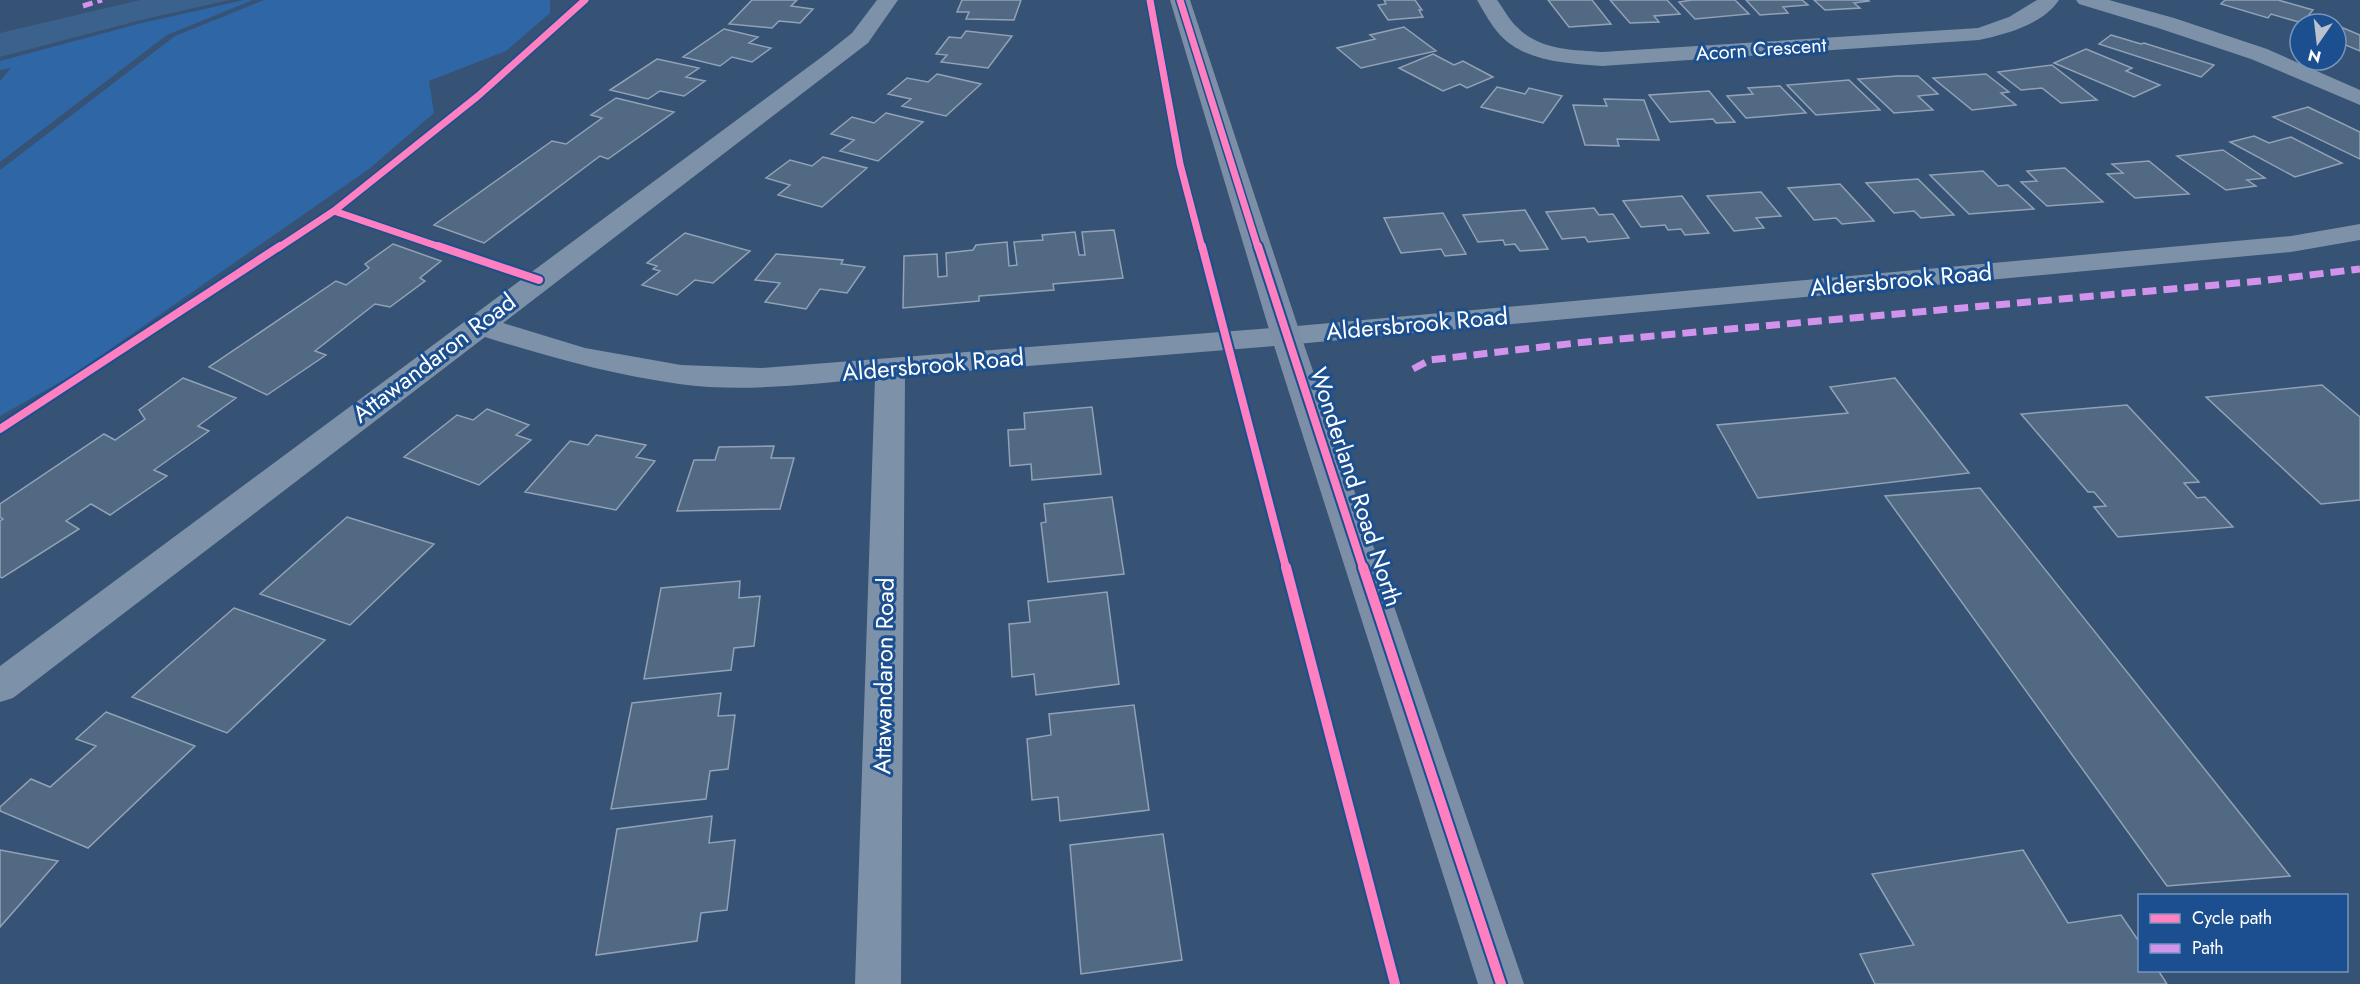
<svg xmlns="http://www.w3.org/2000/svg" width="2360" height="984" viewBox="0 0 2360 984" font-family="Jost,sans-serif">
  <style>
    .green { fill: #2f66a5 }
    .water { fill: #3b618d }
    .building { fill: #526984; stroke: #92a2b6; stroke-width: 1.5 }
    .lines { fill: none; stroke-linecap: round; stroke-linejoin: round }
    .minor { fill: #7d92a8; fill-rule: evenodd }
    .tertiary { fill: #7d92a8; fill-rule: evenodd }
    .primary { fill: #7d8ea7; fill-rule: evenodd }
    .quiet-far1 { stroke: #d193ec; stroke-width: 5; stroke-dasharray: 10 5; stroke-linecap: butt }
    .quiet { stroke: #d193ec; stroke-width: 7; stroke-dasharray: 14 7; stroke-linecap: butt }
    .cycleway-far2-casing { stroke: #1b4f8f; stroke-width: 10 }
    .cycleway-far1-casing { stroke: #1b4f8f; stroke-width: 12 }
    .cycleway-casing { stroke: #1b4f8f; stroke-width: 14 }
    .cycleway-far2 { stroke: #ff80c0; stroke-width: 7 }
    .cycleway-far1 { stroke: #ff80c0; stroke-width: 8 }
    .cycleway { stroke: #ff80c0; stroke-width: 10 }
    .labels { text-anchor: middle; stroke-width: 6; stroke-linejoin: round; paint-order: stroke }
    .far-street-label { font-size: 20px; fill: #fff; stroke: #1b4f8f }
    .street-label { font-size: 24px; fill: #fff; stroke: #1b4f8f }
  </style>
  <rect width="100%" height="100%" fill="#365274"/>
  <path class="green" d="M 244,0 L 253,0 L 167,35 L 0,162 L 0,81 L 11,68 L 0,70 L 0,61 L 138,24 Z
    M 264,0 L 550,0 L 550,13 L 506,51 L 429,81 L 434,113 L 369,169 L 76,373 L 0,416 L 0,170 L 175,36 Z"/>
  <path class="water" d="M 140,0 L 229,0 L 141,20 L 0,57 L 0,33 Z"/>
  <path class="building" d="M 752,0 L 797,0 L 791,6 L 813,9 L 800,23 L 779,21 L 772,28 L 729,24 Z
    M 962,0 L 1021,0 L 1014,20 L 966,19 L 969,12 L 957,12 Z
    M 1384,0 L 1415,0 L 1422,10 L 1419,10 L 1423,17 L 1388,20 L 1378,5 L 1386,4 Z
    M 1548,0 L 1592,0 L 1611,24 L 1569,27 Z
    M 1610,0 L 1667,0 L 1680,14 L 1654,16 L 1659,22 L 1630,23 Z
    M 1692,0 L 1735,0 L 1749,14 L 1695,19 L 1679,2 Z
    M 1746,0 L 1802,0 L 1808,5 L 1783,7 L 1788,13 L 1760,15 Z
    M 1814,0 L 1868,0 L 1869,1 L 1854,3 L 1860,8 L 1825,10 Z
    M 2225,0 L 2278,0 L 2313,10 L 2302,23 L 2271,14 L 2268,18 L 2221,4 Z
    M 2336,25 L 2360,35 L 2360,51 L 2336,41 Z
    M 1404,27 L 1436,51 L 1361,68 L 1337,48 L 1375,39 L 1370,35 Z
    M 724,29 L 758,37 L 749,43 L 771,48 L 752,62 L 732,57 L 720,66 L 683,57 Z
    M 966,31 L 1012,36 L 988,68 L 941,62 L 947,55 L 936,54 L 949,37 L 961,38 Z
    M 2111,35 L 2141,44 L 2144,43 L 2214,65 L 2201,77 L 2099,44 Z
    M 2086,49 L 2132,68 L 2126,71 L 2160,85 L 2134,97 L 2054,63 Z
    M 1433,54 L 1454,65 L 1463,61 L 1493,77 L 1467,88 L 1460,84 L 1443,91 L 1399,68 Z
    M 657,59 L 699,68 L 686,77 L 705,81 L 684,96 L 660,91 L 648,99 L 610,90 Z
    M 2052,65 L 2097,100 L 2061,103 L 2042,88 L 2021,90 L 1998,72 Z
    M 937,74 L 981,84 L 946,116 L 902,106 L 911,99 L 888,94 L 907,78 L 928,82 Z
    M 1986,74 L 2009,92 L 2001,93 L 2016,105 L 1972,110 L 1933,78 Z
    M 1897,76 L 1918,76 L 1938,94 L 1918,96 L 1933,110 L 1894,113 L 1858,79 Z
    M 1849,80 L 1880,110 L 1816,115 L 1787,85 Z
    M 1780,86 L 1806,113 L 1746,118 L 1727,96 L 1753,94 L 1748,88 Z
    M 1497,87 L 1525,94 L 1529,88 L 1562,96 L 1543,123 L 1481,107 Z
    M 1709,91 L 1735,122 L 1716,123 L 1713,119 L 1670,122 L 1649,95 Z
    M 616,98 L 674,112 L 608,159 L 600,156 L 484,243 L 434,225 L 552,141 L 566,144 L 602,118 L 591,115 Z
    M 1604,99 L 1644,100 L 1659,140 L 1617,139 L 1619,146 L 1585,145 L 1573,105 L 1607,106 Z
    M 2308,107 L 2360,132 L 2360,159 L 2273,117 Z
    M 886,113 L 923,122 L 878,161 L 840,151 L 854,140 L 831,134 L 852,117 L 874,123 Z
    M 2254,136 L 2269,143 L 2291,137 L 2342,163 L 2295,177 L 2230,142 Z
    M 2223,150 L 2265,178 L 2247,180 L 2256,186 L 2226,190 L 2177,156 Z
    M 823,157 L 867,168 L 822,207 L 778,195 L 790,185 L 766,178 L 790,160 L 812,166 Z
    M 2149,161 L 2189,194 L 2135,198 L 2107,174 L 2123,173 L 2112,164 Z
    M 2065,168 L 2103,202 L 2047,206 L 2021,182 L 2037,181 L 2027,171 Z
    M 1983,171 L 1998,186 L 2008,185 L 2034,209 L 1969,214 L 1930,175 Z
    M 1918,179 L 1954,215 L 1921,218 L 1914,211 L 1894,213 L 1866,183 Z
    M 1840,184 L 1874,221 L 1842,224 L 1836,218 L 1814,220 L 1788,188 Z
    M 1761,192 L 1781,216 L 1756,218 L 1764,228 L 1734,231 L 1707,196 Z
    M 1682,196 L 1709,233 L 1685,235 L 1681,229 L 1668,230 L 1665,225 L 1641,227 L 1623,201 Z
    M 1594,208 L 1599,215 L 1613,214 L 1629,238 L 1588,242 L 1585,237 L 1562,239 L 1546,212 Z
    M 1525,210 L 1548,249 L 1520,251 L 1515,244 L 1505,245 L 1503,240 L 1478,242 L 1463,215 Z
    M 1443,213 L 1466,254 L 1445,256 L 1441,249 L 1401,253 L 1384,218 Z
    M 1114,230 L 1123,278 L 1053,284 L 1054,290 L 979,296 L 979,301 L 903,308 L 904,256 L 937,254 L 938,277 L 947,276 L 946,253 L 973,250 L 976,245 L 1007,242 L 1009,266 L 1017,265 L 1014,242 L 1043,240 L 1042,235 L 1075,232 L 1079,255 L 1085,255 L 1082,232 Z
    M 685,233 L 750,251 L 713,283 L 695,280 L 677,295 L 642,285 L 660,271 L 653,269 L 657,266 L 647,263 Z
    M 393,244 L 441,261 L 420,278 L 425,281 L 390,307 L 375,304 L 315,351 L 326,355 L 267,395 L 209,367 L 336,281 L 346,285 L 369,268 L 365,264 Z
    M 776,254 L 843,260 L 841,264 L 865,267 L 847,293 L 820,289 L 806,309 L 765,302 L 780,283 L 755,280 Z
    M 183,378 L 236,398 L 198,426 L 209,431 L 154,470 L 167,476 L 110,515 L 91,504 L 66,521 L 79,529 L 2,578 L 0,577 L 0,521 L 3,519 L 0,517 L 0,504 L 104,434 L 115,440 L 145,419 L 139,410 Z
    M 1895,378 L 1969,473 L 1758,498 L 1717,425 L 1848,413 L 1830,387 Z
    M 2322,385 L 2360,417 L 2360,500 L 2321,504 L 2206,397 Z
    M 2127,405 L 2199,482 L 2184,483 L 2197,498 L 2205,497 L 2233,527 L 2118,537 L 2094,507 L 2106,506 L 2094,492 L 2088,492 L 2021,414 Z
    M 1092,407 L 1101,474 L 1032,480 L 1031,464 L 1010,466 L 1008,430 L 1025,429 L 1024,413 Z
    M 487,409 L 529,425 L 516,435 L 531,440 L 479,485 L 404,457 L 457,415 L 473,420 Z
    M 596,435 L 646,445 L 636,457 L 655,461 L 616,510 L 525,492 L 570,441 L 588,445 Z
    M 774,446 L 771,458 L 794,458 L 780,509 L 677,511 L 694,460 L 715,460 L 719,447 Z
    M 1980,488 L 2290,876 L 2167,886 L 1885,496 Z
    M 1112,497 L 1124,574 L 1048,582 L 1041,523 L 1046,522 L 1044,504 Z
    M 347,517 L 434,544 L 350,625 L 260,594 Z
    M 740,581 L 739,598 L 760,596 L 754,646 L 734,648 L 731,670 L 644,679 L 661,588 Z
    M 1107,592 L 1119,684 L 1036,695 L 1034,674 L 1012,677 L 1009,624 L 1030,622 L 1028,601 Z
    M 234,608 L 325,640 L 227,733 L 132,697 Z
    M 721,693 L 718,716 L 735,715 L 728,769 L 710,771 L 706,799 L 611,809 L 632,703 Z
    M 1134,705 L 1149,810 L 1060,821 L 1058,797 L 1032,800 L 1027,739 L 1051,735 L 1049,714 Z
    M 106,712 L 195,746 L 88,848 L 0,811 L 0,807 L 31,779 L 50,787 L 96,746 L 76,739 Z
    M 712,816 L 709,843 L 735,840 L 727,910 L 701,913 L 697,941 L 596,955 L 617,829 Z
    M 1163,834 L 1182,960 L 1081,974 L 1070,845 Z
    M 0,850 L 58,861 L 0,927 Z
    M 2023,850 L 2068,923 L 2121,915 L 2140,943 L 2140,970 L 2158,970 L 2167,984 L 1875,984 L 1860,954 L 1914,945 L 1872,874 Z"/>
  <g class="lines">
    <path class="minor" d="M 877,0 L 898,0 L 868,43 L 503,323 L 585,348 L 681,365 L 761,368 L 1286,327 L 1296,330 L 1301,336 L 1296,342 L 1286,345 L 905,376 L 901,984 L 855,984 L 875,378 C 810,384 744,393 679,384 C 613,375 549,357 485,337 L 13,698 L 0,702 L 0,666 L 827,53 L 852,33 Z
      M 1477,0 L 1497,0 C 1504,9 1509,20 1517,27 C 1539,50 1572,50 1602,52 L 1978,28 L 2009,17 L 2037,0 L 2059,0 C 2042,25 2006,34 1979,40 L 1602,66 C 1568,63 1525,62 1500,35 C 1491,25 1484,12 1477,0 Z
      M 2076,0 L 2109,0 L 2174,18 L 2267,49 L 2360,90 L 2360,105 L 2251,59 L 2158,28 L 2079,4 Z"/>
    <path class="tertiary" d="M 2360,224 L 2360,240 L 2291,252 L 1286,345 L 1276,342 L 1271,336 L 1276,330 L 1286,327 L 2291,236 Z"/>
    <path class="primary" d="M 1170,0 L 1190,0 L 1301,336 L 1524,984 L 1478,984 L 1271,336 Z"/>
    <path class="quiet-far1" d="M 83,6 L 102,0"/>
    <path class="quiet" d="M 1413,369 L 1430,360 L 1576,343 L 2260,281 L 2360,269"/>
    <g class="cycleway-far2-casing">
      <path id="cycleway-far2" d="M 1150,0 L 1180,164 L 1202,248
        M 1180,0 L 1258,248
        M 334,211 L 443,248
        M 278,248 L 334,211 L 478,96 L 585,0"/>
    </g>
    <g class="cycleway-far1-casing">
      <path id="cycleway-far1" d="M 438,246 L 539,280
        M 1202,246 L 1286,568
        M 1258,246 L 1363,568
        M 0,429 L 280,246"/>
    </g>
    <g class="cycleway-casing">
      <path id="cycleway" d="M 1286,567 L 1395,984
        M 1363,567 L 1501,984"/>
    </g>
    <use href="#cycleway-far2" class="cycleway-far2"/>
    <use href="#cycleway-far1" class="cycleway-far1"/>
    <use href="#cycleway" class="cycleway"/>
  </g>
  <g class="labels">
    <g class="far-street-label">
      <text transform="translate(1761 49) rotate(-4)" y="7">Acorn Crescent</text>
    </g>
    <g class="street-label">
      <text transform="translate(1901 280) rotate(-5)" y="8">Aldersbrook Road</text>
      <text transform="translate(1417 324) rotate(-5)" y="8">Aldersbrook Road</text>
      <text transform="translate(434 358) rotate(-37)" y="8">Attawandaron Road</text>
      <text transform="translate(933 365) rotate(-5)" y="8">Aldersbrook Road</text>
      <text transform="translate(1356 487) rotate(72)" y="8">Wonderland Road North</text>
      <text transform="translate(884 676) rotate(-89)" y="8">Attawandaron Road</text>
    </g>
  </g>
  <rect x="2138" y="894" width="210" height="78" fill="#1b4f8f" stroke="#7695bc" stroke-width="1.5"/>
  <rect x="2150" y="914" width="30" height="9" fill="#ff80c0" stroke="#7695bc" stroke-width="1.5"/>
  <text x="2192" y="924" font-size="18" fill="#ffffff">Cycle path</text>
  <rect x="2150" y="944" width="30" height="9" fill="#d193ec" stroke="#7695bc" stroke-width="1.5"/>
  <text x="2192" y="954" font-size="18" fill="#ffffff">Path</text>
  <g transform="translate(2318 42) rotate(194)"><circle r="28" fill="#1b4f8f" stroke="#7695bc" stroke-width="1.5"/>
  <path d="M0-4.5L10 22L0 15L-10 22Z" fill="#b9c2ce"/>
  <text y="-9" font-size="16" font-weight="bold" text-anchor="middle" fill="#ffffff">N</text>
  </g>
</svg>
